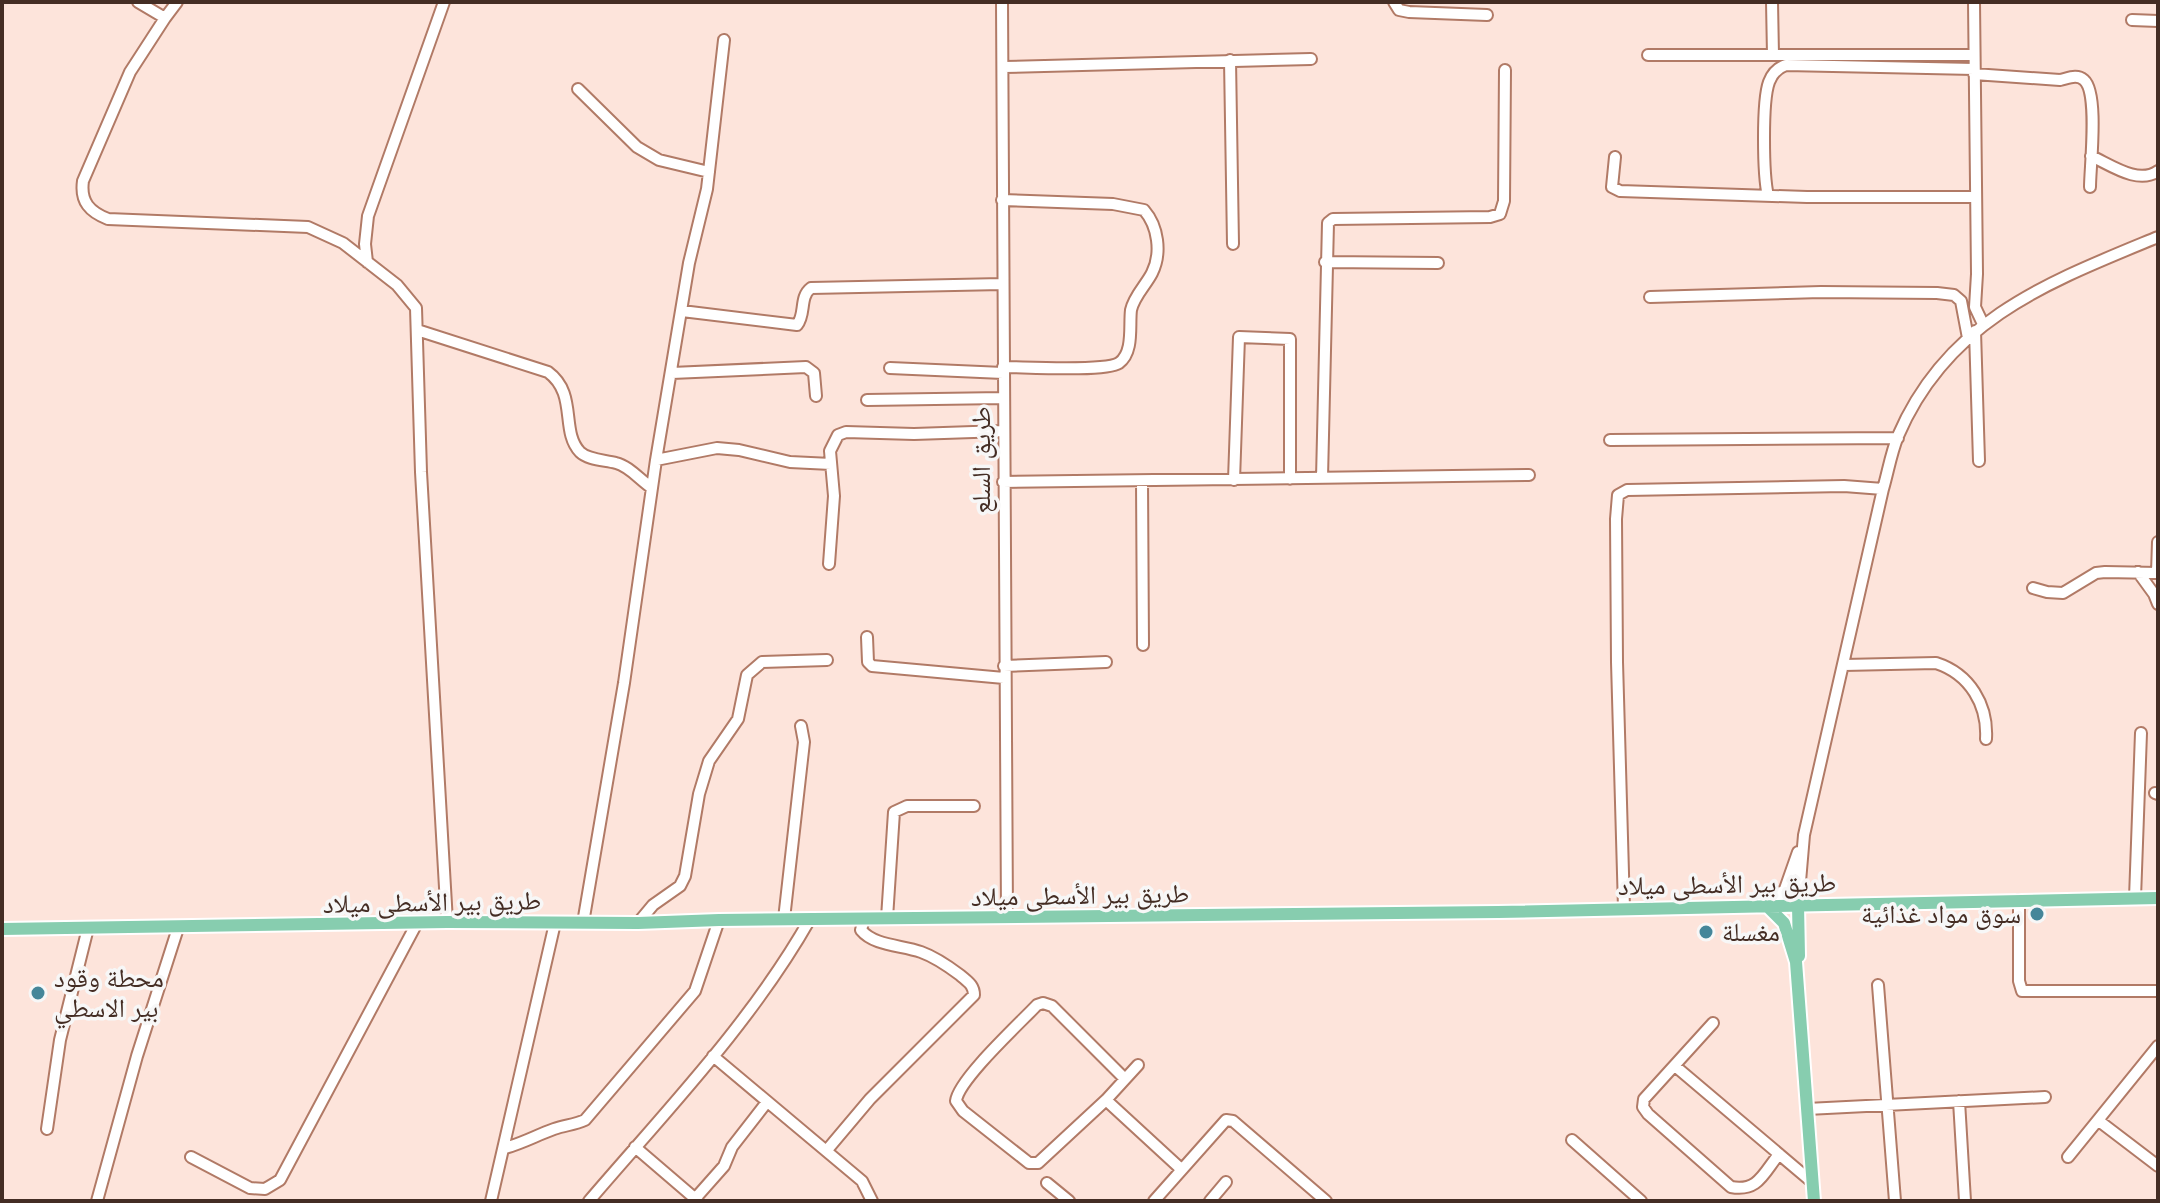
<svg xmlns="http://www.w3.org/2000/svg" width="2160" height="1203" viewBox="0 0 2160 1203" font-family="'Golos Text','Noto Naskh Arabic',sans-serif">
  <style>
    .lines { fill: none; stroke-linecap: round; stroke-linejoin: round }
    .minor-casing { stroke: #b17a66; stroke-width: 14 }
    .major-casing { stroke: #fff; stroke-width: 16 }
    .minor { stroke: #fff; stroke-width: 10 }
    .major { stroke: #87cdaf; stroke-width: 12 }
    .poi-dot { fill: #458699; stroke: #f7f7f7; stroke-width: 3 }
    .labels { text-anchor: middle; stroke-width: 7; stroke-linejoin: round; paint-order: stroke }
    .street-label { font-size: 26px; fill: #442d24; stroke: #f7f7f7 }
    .poi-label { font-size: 26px; fill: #442d24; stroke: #f7f7f7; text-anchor: start }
  </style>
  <rect width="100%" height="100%" fill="#fde4db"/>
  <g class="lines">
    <g class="minor-casing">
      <path id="minor" d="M 138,2 L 165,18 L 130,72 L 83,181 C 80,202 90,212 108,219 L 308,227 L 343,243 L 397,285 L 416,308 L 421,472 L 447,922
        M 1002,2 L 1007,917
        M 1394,2 L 1399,10 L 1409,12 L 1487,15
        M 1772,2 L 1773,55
        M 1974,2 L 1977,274 L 1975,307 L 1983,324
        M 165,18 L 177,2
        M 2132,20 L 2158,21
        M 1648,55 L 1974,55
        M 1230,60 L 1233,244
        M 1004,67 L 1311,59
        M 1974,74 L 2060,80 C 2069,78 2077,74 2084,80 C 2099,93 2090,167 2090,187
        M 578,89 L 637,147 L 659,160 L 709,172
        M 2091,156 C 2111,165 2138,185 2158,171
        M 1615,157 L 1612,187 L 1620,191 L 1807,197 L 1976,197
        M 1768,196 C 1763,175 1762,101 1769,82 C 1772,74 1777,68 1786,65 L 1974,69
        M 1002,200 L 1113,204 L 1144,210 C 1158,226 1162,253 1152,273 C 1146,285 1134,296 1131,310 C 1129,326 1134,352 1119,363 C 1105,372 1024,367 1003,367
        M 367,262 L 365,244 L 368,216 L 444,2
        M 1325,262 L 1438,263
        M 1650,297 L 1821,292 L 1937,293 L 1954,295 L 1961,301 L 1968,338
        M 682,311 L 797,325 C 806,314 799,297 811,288 L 1002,284
        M 417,330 L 548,372 C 578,394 560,431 580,452 C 588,460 605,460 616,463 C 629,466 640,480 652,488
        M 1975,331 L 1979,461
        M 890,368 L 1003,373
        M 672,373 L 806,367 L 814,373 L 816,396
        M 867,400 L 1003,398
        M 1610,440 L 1898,438
        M 656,460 L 717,448 L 739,450 L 790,462 L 831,464
        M 1322,478 L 1328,223 L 1333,219 L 1490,217 L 1500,214 L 1504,201 L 1505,70
        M 1234,480 L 1239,337 L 1290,339 L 1290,479
        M 1142,481 L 1143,645
        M 1003,482 L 1529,475
        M 829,564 L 834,496 L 830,451 L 838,435 L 846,432 L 914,434 L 1003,431
        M 2138,572 L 2154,594 L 2158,604
        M 2157,573 L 2158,542
        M 2033,588 L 2047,592 L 2063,593 L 2096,573 L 2105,572 L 2158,573
        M 867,637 L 868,662 L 872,666 L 1004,678
        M 1844,665 L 1936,663 C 1970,674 1988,705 1986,739
        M 1004,666 L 1106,662
        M 2155,793 L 2158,794
        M 2135,898 L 2141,733
        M 2019,900 L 2019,981 L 2022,991 L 2158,991
        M 1798,905 L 1804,835 L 1883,489 C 1888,472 1891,453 1898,436 C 1948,319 2049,282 2158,237
        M 1767,906 L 1785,889 L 1798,852
        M 1624,908 L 1617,662 L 1616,519 L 1618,495 L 1627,490 L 1844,486 L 1883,489
        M 887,918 L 894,812 L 907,806 L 974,806
        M 784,919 L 804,742 L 801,726
        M 583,923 L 624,683 L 656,460 L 689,263 L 707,189 L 724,40
        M 638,923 L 653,905 L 680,886 L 685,876 L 699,794 L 709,761 L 738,719 L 747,675 L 762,662 L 827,660
        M 1878,985 L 1895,1201
        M 1713,1023 L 1644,1099 L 1643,1107 L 1648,1114 L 1731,1187 C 1758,1192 1763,1174 1779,1154
        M 713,1056 L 862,1181 L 872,1201
        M 1675,1066 L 1812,1182
        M 1125,1079 L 1052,1006 L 1043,1003 L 1037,1005 C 1020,1023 958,1080 956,1101 L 963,1111 L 1029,1163 L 1038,1163 L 1106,1100 L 1138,1065
        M 1106,1100 L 1181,1169
        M 1959,1101 L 1965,1201
        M 1807,1109 L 2045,1097
        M 2099,1121 L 2158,1166
        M 47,1129 L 60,1040 L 88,928
        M 1572,1140 L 1641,1201
        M 635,1147 L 698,1201
        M 505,1148 C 523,1143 537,1135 554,1129 C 565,1125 574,1125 585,1120 L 695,991 L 719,920
        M 827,1150 L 870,1099 L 974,995 C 974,985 968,982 960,975 C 948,966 935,957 921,952 C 902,945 874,946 861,930 L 864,919
        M 191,1157 L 250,1188 L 265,1189 L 280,1180 L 417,923
        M 2068,1157 L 2158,1046
        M 1047,1183 L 1069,1201
        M 97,1201 L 137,1056 L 178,928
        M 491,1201 L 555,923
        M 589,1201 C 666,1111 751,1023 810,919
        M 693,1201 L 724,1166 L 732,1147 L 767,1102
        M 1154,1201 L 1226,1120 L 1233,1121 L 1326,1201
        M 1210,1201 L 1226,1182"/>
    </g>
    <g class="major-casing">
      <path id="major" d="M 1798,905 L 1799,956
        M 1767,906 L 1784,923 L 1796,962 L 1814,1201
        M 2,929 L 447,922 L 638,923 L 719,920 L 1498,912 L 2158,898"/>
    </g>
    <use href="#minor" class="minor"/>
    <use href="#major" class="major"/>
  </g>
  <g class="poi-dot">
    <circle cx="2037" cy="914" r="8"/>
    <circle cx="1706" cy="932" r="8"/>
    <circle cx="38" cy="993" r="8"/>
  </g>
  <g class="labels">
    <g class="street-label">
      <text transform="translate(981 460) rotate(-90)" y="9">طريق السلع</text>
      <text transform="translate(1727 884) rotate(-1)" y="9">طريق بير الأسطى ميلاد</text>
      <text transform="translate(1080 895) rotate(-1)" y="9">طريق بير الأسطى ميلاد</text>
      <text transform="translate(432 902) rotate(-1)" y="9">طريق بير الأسطى ميلاد</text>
    </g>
    <g class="poi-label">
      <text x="2021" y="923" text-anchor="end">سوق مواد غذائية</text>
      <text x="1722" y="941">مغسلة</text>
      <text x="54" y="987">محطة وقود<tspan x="54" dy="30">بير الاسطي</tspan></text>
    </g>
  </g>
  <rect width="2160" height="1203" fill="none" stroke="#442d24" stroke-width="8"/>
</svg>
